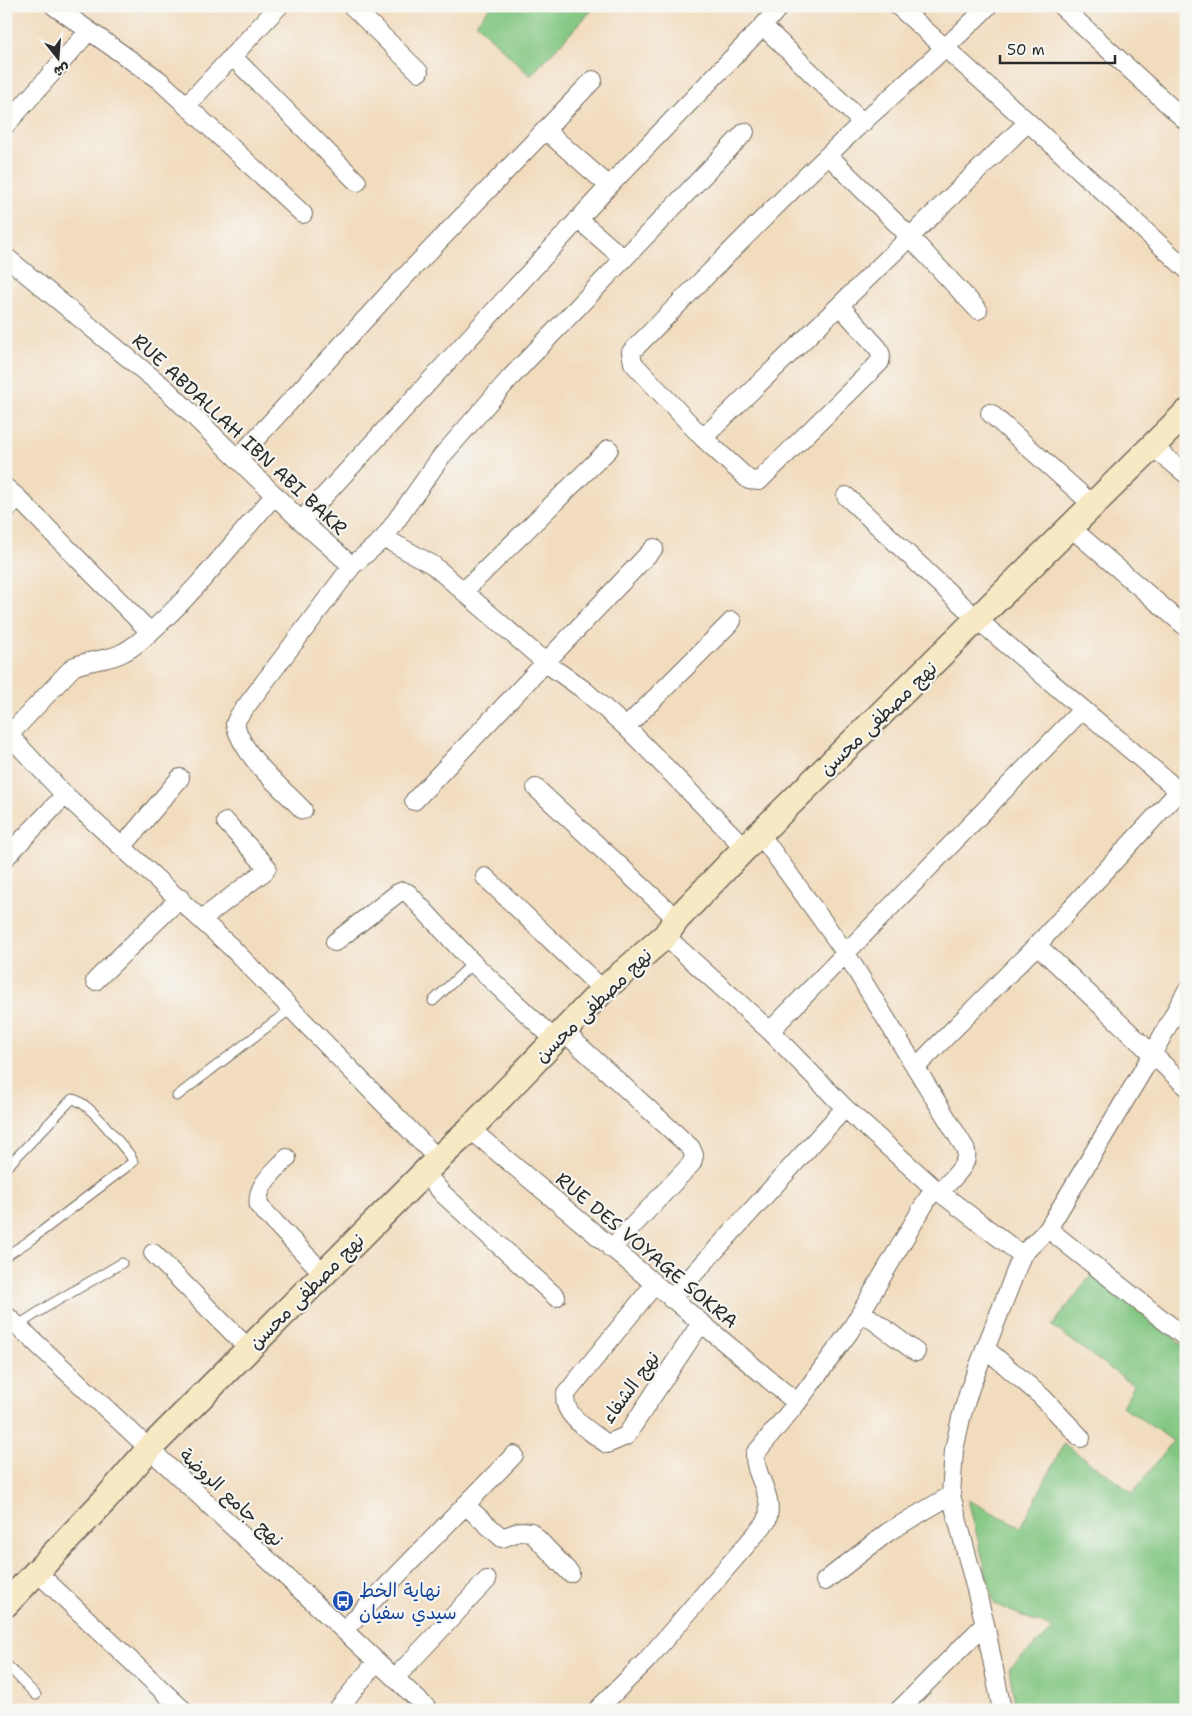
<svg xmlns="http://www.w3.org/2000/svg" width="1192" height="1716" viewBox="0 0 1192 1716" font-family="'Shantell Sans','Playpen Sans Arabic',sans-serif">
  <style>
    .green { fill: #82c681; stroke: #567856 }
    .lines { fill: none; stroke-linecap: round; stroke-linejoin: round }
    .service-casing { stroke: #71695e; stroke-width: 11 }
    .minor-casing { stroke: #71695e; stroke-width: 20 }
    .secondary-casing { stroke: #71695e; stroke-width: 28 }
    .service { stroke: #fff; stroke-width: 9 }
    .minor { stroke: #fff; stroke-width: 18 }
    .secondary { stroke: #f6e9c3; stroke-width: 25 }
    .labels { text-anchor: middle; stroke-width: 4.5; stroke-linejoin: round; paint-order: stroke }
    .street-label { font-size: 19px; fill: #2b2b2b; stroke: #f6f6f2 }
    .transit-label { font-size: 19px; fill: #164399; stroke: #f6f6f2; text-anchor: start }
  </style>
  <rect width="100%" height="100%" fill="#f6f6f2"/>
  <filter id="ink" filterUnits="userSpaceOnUse"><feTurbulence type="fractalNoise" baseFrequency=".02" numOctaves="2"/><feDisplacementMap in="SourceGraphic" scale="10" xChannelSelector="R" yChannelSelector="G"/><feConvolveMatrix kernelMatrix="1 2 1 2 8 2 1 2 1" color-interpolation-filters="sRGB"/></filter>
  <filter id="wash" filterUnits="userSpaceOnUse"><feTurbulence type="fractalNoise" baseFrequency=".0096" numOctaves="4" result="noise"/><feDisplacementMap in="SourceGraphic" scale="20" xChannelSelector="R" yChannelSelector="G"/><feGaussianBlur stdDeviation="1.12" result="paint"/><feColorMatrix in="noise" values="0 0 0 0 0 0 0 0 0 0 0 0 0 0 0 0 0 1.4 0 .05"/><feComposite in="paint" operator="in"/></filter>
  <g filter="url(#wash)">
    <rect width="100%" height="100%" fill="#f2dcbe"/>
    <path class="green" d="M 491,6 L 596,6 L 530,76 L 476,23 Z
      M 1092,1274 L 1186,1347 L 1186,1710 L 1016,1710 L 1009,1669 L 1053,1629 L 994,1604 L 968,1500 L 1021,1527 L 1064,1444 L 1133,1493 L 1173,1441 L 1122,1406 L 1134,1386 L 1052,1326 Z"/>
  </g>
  <g filter="url(#ink)">
    <g class="lines">
      <g class="service-casing">
        <path id="service" d="M 433,1001 L 473,963
          M 177,1096 L 292,1008
          M 6,1168 L 72,1099 C 89,1101 118,1142 130,1155 L 133,1162 L 29,1241 L 6,1256
          M 17,1326 L 48,1306 L 122,1263
          M 6,1664 L 36,1695"/>
      </g>
      <g class="minor-casing">
        <path id="minor" d="M 54,6 L 159,80 L 303,214
          M 352,6 L 419,72
          M 898,6 L 1028,122 L 1186,269
          M 1061,6 L 1186,121
          M 763,26 L 863,123
          M 232,56 L 357,182
          M 186,106 L 279,6
          M 6,125 L 88,32
          M 545,130 L 609,186
          M 829,156 L 909,236 L 978,310
          M 578,219 L 624,259
          M 6,257 L 167,390 L 301,521 L 352,566
          M 840,306 L 878,348 L 881,355 L 880,362 L 759,481 L 749,480 L 703,438 L 633,363 L 631,352 C 708,275 783,196 863,122 C 905,84 948,47 988,6
          M 990,413 L 1092,504
          M 703,438 L 1028,122
          M 1152,446 L 1186,474
          M 238,458 L 391,291 L 593,80
          M 6,488 L 18,498 L 150,632
          M 846,496 L 978,620 L 1186,797
          M 6,510 L 18,498
          M 301,521 L 609,186 L 763,26 L 780,6
          M 1070,527 L 1186,627
          M 384,538 L 433,565 L 546,663 L 584,690 L 626,727 L 745,848
          M 464,591 L 609,449
          M 626,727 L 732,621
          M 6,732 L 65,795 L 231,947 L 438,1159
          M 9,735 L 73,667 C 90,659 109,661 124,652 C 136,646 147,635 157,626 C 201,586 235,539 275,495
          M 536,788 L 677,919
          M 414,801 L 654,548
          M 303,810 C 280,786 244,758 235,724 L 238,717 L 352,566 L 384,538 L 441,457 L 510,378 L 745,132
          M 760,834 L 845,952 L 965,1148 C 972,1164 950,1180 940,1192
          M 123,846 L 180,778
          M 6,857 L 65,795
          M 485,877 L 603,990
          M 202,919 L 265,871 L 267,867 L 226,822
          M 665,936 L 770,1031 L 845,1108 L 934,1188 L 1022,1255
          M 335,942 L 398,893 L 403,891 L 408,893 L 473,963 L 555,1040
          M 1037,945 L 1186,1086
          M 95,981 L 180,898
          M 563,1031 L 691,1148 L 694,1155 L 692,1163 L 611,1249
          M 770,1031 L 1083,709
          M 917,1066 L 1037,945 L 1179,791
          M 470,1129 L 797,1403
          M 287,1158 C 274,1172 255,1186 259,1206 L 324,1274
          M 425,1173 L 443,1194 L 556,1297
          M 1048,1229 L 1186,1338
          M 153,1253 L 249,1349
          M 654,1285 L 566,1394 C 560,1415 592,1432 607,1444 L 626,1436 L 701,1323
          M 671,1299 L 845,1108
          M 862,1312 L 916,1352
          M 6,1315 L 429,1710
          M 985,1348 L 1042,1397 L 1081,1438
          M 465,1505 L 502,1538 L 521,1531 L 531,1532 L 570,1573
          M 37,1572 L 183,1710
          M 825,1581 L 888,1532 L 951,1495
          M 344,1630 L 514,1455
          M 395,1678 L 487,1580
          M 337,1710 L 377,1661
          M 597,1710 L 647,1660 L 767,1521 C 775,1494 754,1477 755,1454 L 797,1403 L 850,1331 L 934,1188
          M 899,1710 L 985,1624
          M 1002,1710 L 985,1624 L 951,1495 L 954,1450 L 961,1418 L 970,1388 L 1022,1255 L 1048,1229 L 1152,1055 L 1186,992"/>
      </g>
      <g class="secondary-casing">
        <path id="secondary" d="M 6,1604 L 105,1500 L 149,1449 L 438,1159 L 470,1129 L 603,990 L 665,936 L 677,919 L 745,848 L 1186,413"/>
      </g>
      <use href="#service" class="service"/>
      <use href="#minor" class="minor"/>
      <use href="#secondary" class="secondary"/>
    </g>
  </g>
  <defs>
    <g id="bus-disc" transform="scale(1.125)"><circle r="9.5" fill="#1a4fb4" stroke="#f6f6f2"/><path d="M-5-6H5V4H4V6H2V4H-2V6H-4V4H-5ZM-3.5-4V0h7V-4ZM-3.5 1.2v1.5H-2V1.2ZM2 1.2v1.5H3.5V1.2Z" fill="#fff"/></g>
  </defs>
  <g fill-rule="evenodd">
    <use href="#bus-disc" x="343" y="1601"/>
  </g>
  <g class="labels">
    <g class="street-label">
      <text transform="translate(240 434) rotate(43)" y="7">RUE ABDALLAH IBN ABI BAKR</text>
      <text transform="translate(878 718) rotate(-44)" y="7">نهج مصطفى محسن</text>
      <text transform="translate(593 1005) rotate(-44)" y="7">نهج مصطفى محسن</text>
      <text transform="translate(647 1250) rotate(40)" y="7">RUE DES VOYAGE SOKRA</text>
      <text transform="translate(306 1291) rotate(-45)" y="7">نهج مصطفى محسن</text>
      <text transform="translate(630 1387) rotate(-54)" y="7">نهج الشفاء</text>
      <text transform="translate(232 1497) rotate(43)" y="7">نهج جامع الروضة</text>
    </g>
    <g class="transit-label">
      <text x="359" y="1597">نهاية الخط<tspan x="359" dy="22">سيدي سفيان</tspan></text>
    </g>
  </g>
  <rect width="1192" height="1716" fill="none" stroke="#f6f6f2" stroke-width="25"/>
  <g transform="translate(58 58) rotate(163)" stroke="#f6f6f2" stroke-width="4" paint-order="stroke">
  <path d="M0-4L9 19L0 12L-9 19Z" fill="#2b2b2b"/>
  <text y="-8" font-size="14" font-weight="bold" text-anchor="middle" fill="#2b2b2b">ش</text>
  </g>
  <path d="M1000 55v8h115v-8" fill="none" stroke="#2b2b2b" stroke-width="2.5"/>
  <text x="1007" y="55" font-size="15" fill="#2b2b2b" stroke="#f6f6f2" stroke-width="4" paint-order="stroke">50 m</text>
</svg>
